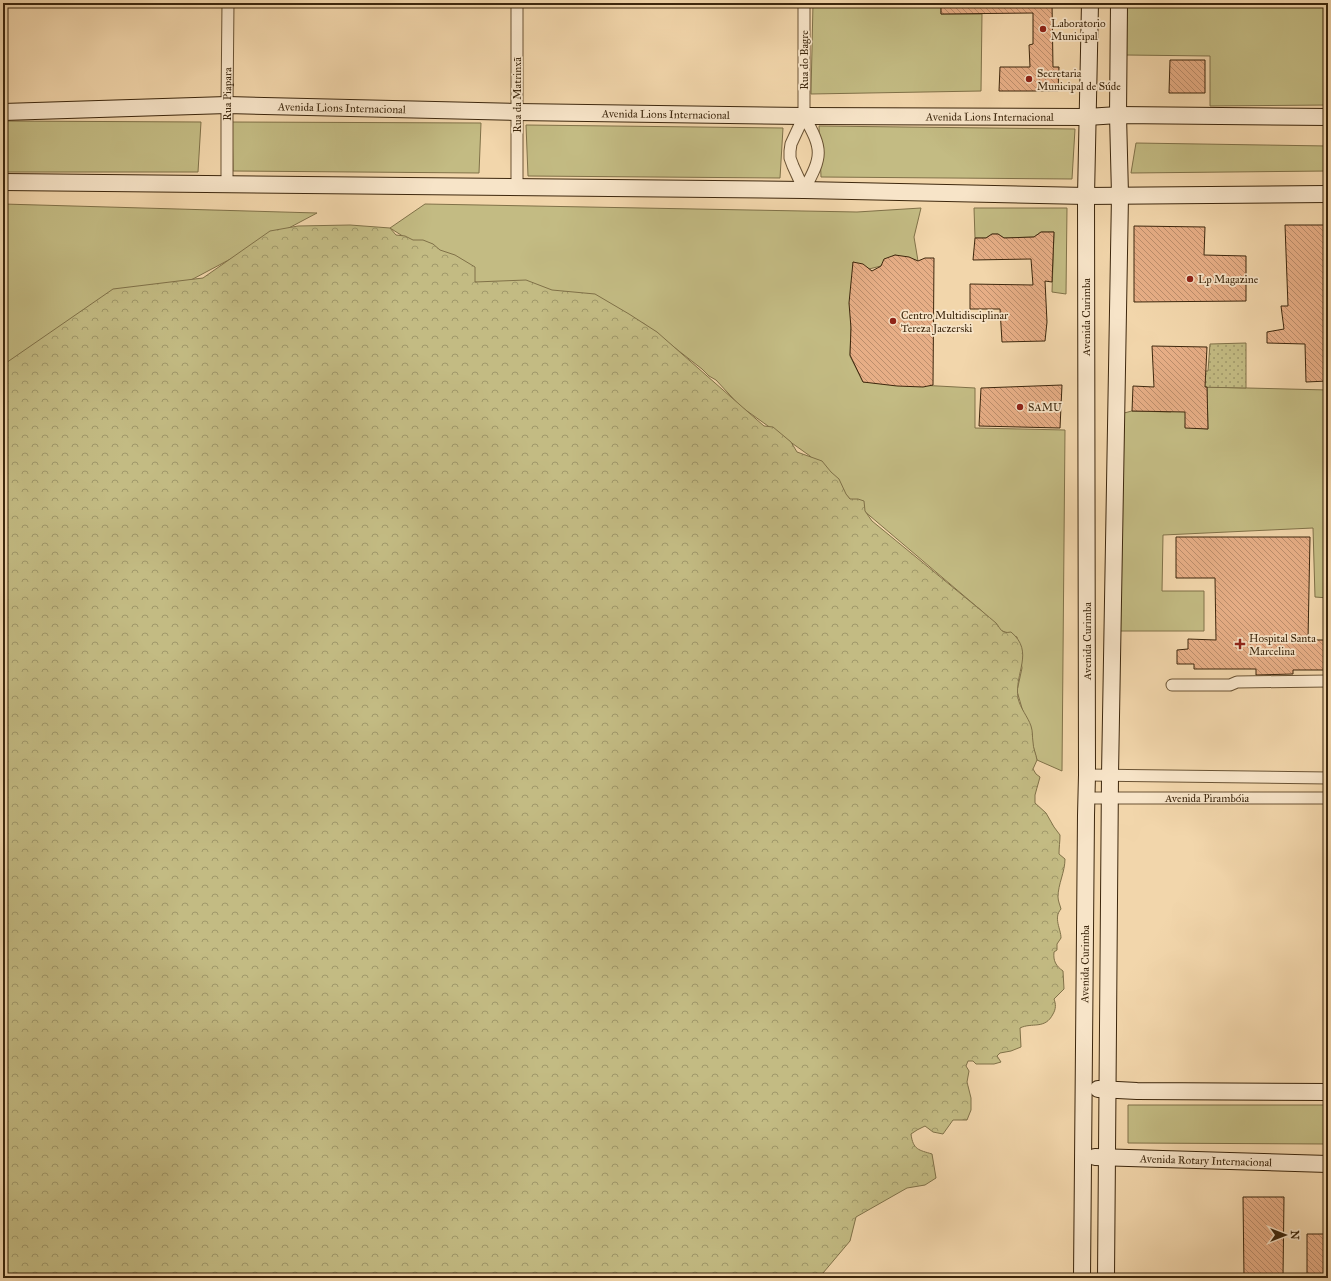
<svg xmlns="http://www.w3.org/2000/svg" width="1331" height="1281" viewBox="0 0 1331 1281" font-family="'IM FELL Great Primer',serif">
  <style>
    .green { fill: #c3bb83; stroke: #807148 }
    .forest { fill: url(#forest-crowns); stroke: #807148 }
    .garden { fill: url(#garden-dots); stroke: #807148 }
    .building { fill: url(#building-back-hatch); stroke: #3d270d }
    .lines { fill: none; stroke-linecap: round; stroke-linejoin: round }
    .street-casing { stroke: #6a5334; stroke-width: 13 }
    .secondary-casing { stroke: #3d270d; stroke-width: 18 }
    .street { stroke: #f7e4c8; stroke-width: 11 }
    .secondary { stroke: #f7e4c8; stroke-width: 16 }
    .poi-dot { fill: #8f2418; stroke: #f7e4c8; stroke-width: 1.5 }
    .labels { text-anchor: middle; stroke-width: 3.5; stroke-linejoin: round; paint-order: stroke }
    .poi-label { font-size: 11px; fill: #3d270d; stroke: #f7e4c8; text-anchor: start }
    .street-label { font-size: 11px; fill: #3d270d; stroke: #f7e4c8 }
  </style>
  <defs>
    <pattern id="forest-crowns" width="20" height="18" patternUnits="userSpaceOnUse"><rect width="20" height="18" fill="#c3bb83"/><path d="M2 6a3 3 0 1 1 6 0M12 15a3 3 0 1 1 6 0" fill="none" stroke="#a0986a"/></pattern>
    <pattern id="garden-dots" width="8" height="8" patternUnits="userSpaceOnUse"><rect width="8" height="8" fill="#c3bb83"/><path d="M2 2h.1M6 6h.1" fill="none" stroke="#a0986a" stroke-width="1.8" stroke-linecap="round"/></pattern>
    <pattern id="building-back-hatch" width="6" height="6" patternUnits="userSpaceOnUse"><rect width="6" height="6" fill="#e7ae86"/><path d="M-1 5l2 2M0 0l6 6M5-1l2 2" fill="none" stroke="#bc8e6c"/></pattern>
  </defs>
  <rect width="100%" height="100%" fill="#f2d6ab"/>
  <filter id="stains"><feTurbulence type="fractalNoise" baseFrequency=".005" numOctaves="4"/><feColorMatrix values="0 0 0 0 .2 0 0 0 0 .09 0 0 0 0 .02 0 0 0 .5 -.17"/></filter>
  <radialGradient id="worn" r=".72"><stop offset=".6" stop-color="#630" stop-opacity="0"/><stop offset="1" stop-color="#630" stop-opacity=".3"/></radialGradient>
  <path class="green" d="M 813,3 L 941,3 L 941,14 L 982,14 L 981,91 L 811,94 Z
    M 1125,3 L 1328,3 L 1328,105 L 1210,106 L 1210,56 L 1126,55 Z
    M 3,121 L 201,122 L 198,172 L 3,172 Z
    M 232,122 L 481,123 L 479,173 L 233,171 Z
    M 526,125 L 783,128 L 780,178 L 528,176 Z
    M 819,126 L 1075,129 L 1072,179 L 821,177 Z
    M 1136,143 L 1328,146 L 1328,171 L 1131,173 Z
    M 3,204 L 317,213 L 3,380 Z
    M 425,204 L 857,212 L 921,208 L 914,237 L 918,261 L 895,255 L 881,266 L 869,269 L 853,262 L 850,356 L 863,382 L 975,388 L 975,428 L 1065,430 L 1062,771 L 1037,760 L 1017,691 L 1022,668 L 1017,637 L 1000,630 L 983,612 L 850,499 L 810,456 L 740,406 L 716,380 L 709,376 L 702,369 L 643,323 L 475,282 L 390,228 Z
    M 974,208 L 1067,208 L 1066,294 L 1052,292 L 1054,232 L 1041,232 L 1034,237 L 1004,238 L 998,234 L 992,234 L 986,238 L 975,238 Z
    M 1171,387 L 1192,387 L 1185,427 L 1208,429 L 1207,387 L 1328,390 L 1328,598 L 1315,597 L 1313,528 L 1163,535 L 1162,591 L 1204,591 L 1204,631 L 1119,631 L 1124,413 L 1132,411 L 1171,412 Z
    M 1128,1105 L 1328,1105 L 1328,1144 L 1128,1143 Z"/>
  <path class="forest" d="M 350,225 L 390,228 L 396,235 L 405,236 L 413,240 L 423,240 L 433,244 L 440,250 L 455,255 L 475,267 L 475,282 L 526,280 L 552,290 L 595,294 L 629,314 L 657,332 L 764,426 L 773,427 L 791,442 L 797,452 L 822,461 L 831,472 L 839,479 L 846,494 L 850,499 L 858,499 L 864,501 L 865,511 L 872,521 L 983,612 C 987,616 992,619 996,623 C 1001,629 1001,634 1011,632 C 1035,652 1014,673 1018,698 C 1020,708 1028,717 1031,726 C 1033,732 1032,736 1033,742 C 1033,748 1036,754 1037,760 L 1033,769 L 1036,774 L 1040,777 L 1035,795 L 1035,803 L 1046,813 L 1054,827 L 1060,835 C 1060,842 1059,847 1059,854 L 1065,859 C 1065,872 1058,884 1058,897 C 1058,901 1060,905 1061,909 C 1053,918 1061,929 1061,938 L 1057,944 L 1057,950 L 1054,952 C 1053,961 1056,966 1063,971 L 1064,989 L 1054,999 C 1056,1004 1056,1009 1053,1014 C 1045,1030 1032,1022 1020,1028 L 1021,1047 L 1011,1051 L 1000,1053 L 997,1056 L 1001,1062 L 994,1064 L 976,1064 L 973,1061 L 968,1061 L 966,1066 L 969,1071 L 967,1082 L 971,1098 L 971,1110 L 967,1120 L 953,1120 L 943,1134 L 933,1132 L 925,1126 L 917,1130 L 911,1134 C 913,1150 919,1150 932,1154 L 936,1178 L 925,1185 L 907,1188 L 856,1217 L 850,1241 L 823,1273 L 816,1278 L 3,1278 L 3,365 L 113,289 L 203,278 L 270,231 L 298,226 Z"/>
  <path class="garden" d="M 1246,343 L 1246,388 L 1196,387 L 1196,371 L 1208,371 L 1210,344 Z"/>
  <path class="building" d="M 941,3 L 1052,3 L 1053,67 L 1059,67 L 1058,91 L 999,91 L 1000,67 L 1030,67 L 1029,45 L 1033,44 L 1033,13 L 941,14 Z
    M 1170,60 L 1205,60 L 1205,93 L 1169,93 Z
    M 1285,225 L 1328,225 L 1328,381 L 1306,382 L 1305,344 L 1267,343 L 1267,332 L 1284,329 L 1281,306 L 1288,306 Z
    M 1134,226 L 1205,227 L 1204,255 L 1246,256 L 1246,301 L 1134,302 Z
    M 1041,232 L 1054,232 L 1052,282 L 1045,281 L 1047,322 L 1045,341 L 1002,342 L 1000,309 L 970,309 L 970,284 L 1033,285 L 1031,259 L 973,260 L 975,238 L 986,238 L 992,234 L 998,234 L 1004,238 L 1034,237 Z
    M 895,255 L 909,257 L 918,261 L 925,258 L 934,258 L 933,385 L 923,387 L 897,386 L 863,382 L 850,355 L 851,328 L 849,303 L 853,262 L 863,264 L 872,271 L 881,266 L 884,259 Z
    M 1152,346 L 1207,347 L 1205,387 L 1207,387 L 1208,429 L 1185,428 L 1185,412 L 1132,411 L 1133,386 L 1154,387 Z
    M 1062,385 L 1060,428 L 979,426 L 981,388 Z
    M 1176,537 L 1310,537 L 1308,640 L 1325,640 L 1324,670 L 1293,670 L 1293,674 L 1256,675 L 1256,669 L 1194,669 L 1194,664 L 1177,664 L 1177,650 L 1188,649 L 1188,639 L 1216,640 L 1215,578 L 1176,578 Z
    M 1243,1197 L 1284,1197 L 1283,1278 L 1244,1277 Z
    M 1307,1234 L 1328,1234 L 1328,1278 L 1307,1278 Z"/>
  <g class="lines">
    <g class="street-casing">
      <g id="street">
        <path d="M 804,116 C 823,150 823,155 804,190 L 793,166 L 790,158 L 790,151 L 791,144 L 804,116 L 804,3"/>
        <path id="s1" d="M 227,185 L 227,105 L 228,3"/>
        <path d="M 517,187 L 517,3"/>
        <path d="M 1172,685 L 1230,685 L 1237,682 L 1328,681"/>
        <path d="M 1087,775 L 1328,778"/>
        <path id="s2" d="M 1087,798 L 1328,798"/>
      </g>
    </g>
    <g class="secondary-casing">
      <g id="secondary">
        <path id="s3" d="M 3,112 L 227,105 L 517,112 L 804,116 L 1087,117 L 1118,115 L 1328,117"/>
        <path d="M 3,182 L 804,190 L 1086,196 L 1328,194"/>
        <path d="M 1098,1089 L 1137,1091 L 1328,1092"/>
        <path id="s4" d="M 1095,1157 L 1328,1164"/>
        <path id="s5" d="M 1082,1278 L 1086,815 L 1087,775 L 1086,196 L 1090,3"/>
        <path d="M 1106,1278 L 1110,775 L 1120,195 L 1118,115 L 1119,3"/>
      </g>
    </g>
    <use href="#street" class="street"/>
    <use href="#secondary" class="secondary"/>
  </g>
  <g class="poi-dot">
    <circle cx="1043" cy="29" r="4"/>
    <circle cx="1029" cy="79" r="4"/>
    <circle cx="1190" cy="279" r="4"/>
    <circle cx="893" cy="321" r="4"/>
    <circle cx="1020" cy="407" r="4"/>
    <path d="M1238 638h4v4h4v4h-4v4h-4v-4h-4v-4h4z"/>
  </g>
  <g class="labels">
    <g class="poi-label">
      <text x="1051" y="27">Laboratorio<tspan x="1051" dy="13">Municipal</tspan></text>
      <text x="1037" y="77">Secretaria<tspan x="1037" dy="13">Municipal de Súde</tspan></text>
      <text x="1198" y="283">Lp Magazine</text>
      <text x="901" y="319">Centro Multidisciplinar<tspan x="901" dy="13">Tereza Jaczerski</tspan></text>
      <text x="1028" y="411">SAMU</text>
      <text x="1249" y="642">Hospital Santa<tspan x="1249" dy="13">Marcelina</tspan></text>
    </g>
    <g class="street-label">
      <text transform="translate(804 60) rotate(-90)" y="4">Rua do Bagre</text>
      <text dy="4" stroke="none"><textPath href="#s1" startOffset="91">Rua Piapara</textPath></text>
      <text transform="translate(517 95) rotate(-90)" y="4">Rua da Matrinxã</text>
      <text dy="4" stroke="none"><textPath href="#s3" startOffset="339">Avenida Lions Internacional</textPath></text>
      <text dy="4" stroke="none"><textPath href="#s3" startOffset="663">Avenida Lions Internacional</textPath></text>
      <text dy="4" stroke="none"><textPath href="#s3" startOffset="987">Avenida Lions Internacional</textPath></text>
      <text transform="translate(1086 317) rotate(-90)" y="4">Avenida Curimba</text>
      <text transform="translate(1087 641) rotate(-90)" y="4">Avenida Curimba</text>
      <text dy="4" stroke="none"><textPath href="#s2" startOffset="120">Avenida Pirambóia</textPath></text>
      <text dy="4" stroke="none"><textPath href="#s5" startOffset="314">Avenida Curimba</textPath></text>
      <text dy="4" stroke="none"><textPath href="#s4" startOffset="111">Avenida Rotary Internacional</textPath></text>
    </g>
  </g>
  <rect width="1331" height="1281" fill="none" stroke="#f2d6ab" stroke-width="16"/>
  <rect x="4" y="4" width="1323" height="1273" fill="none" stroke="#3d270d" stroke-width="2"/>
  <rect x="8" y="8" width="1315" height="1265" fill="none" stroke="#3d270d"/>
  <g transform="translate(1285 1235) rotate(90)" stroke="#f7e4c8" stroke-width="3" paint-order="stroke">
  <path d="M0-3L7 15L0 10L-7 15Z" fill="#3d270d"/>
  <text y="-6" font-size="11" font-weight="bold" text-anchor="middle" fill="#3d270d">N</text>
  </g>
  <rect width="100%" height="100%" filter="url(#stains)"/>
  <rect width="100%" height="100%" fill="url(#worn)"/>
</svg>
